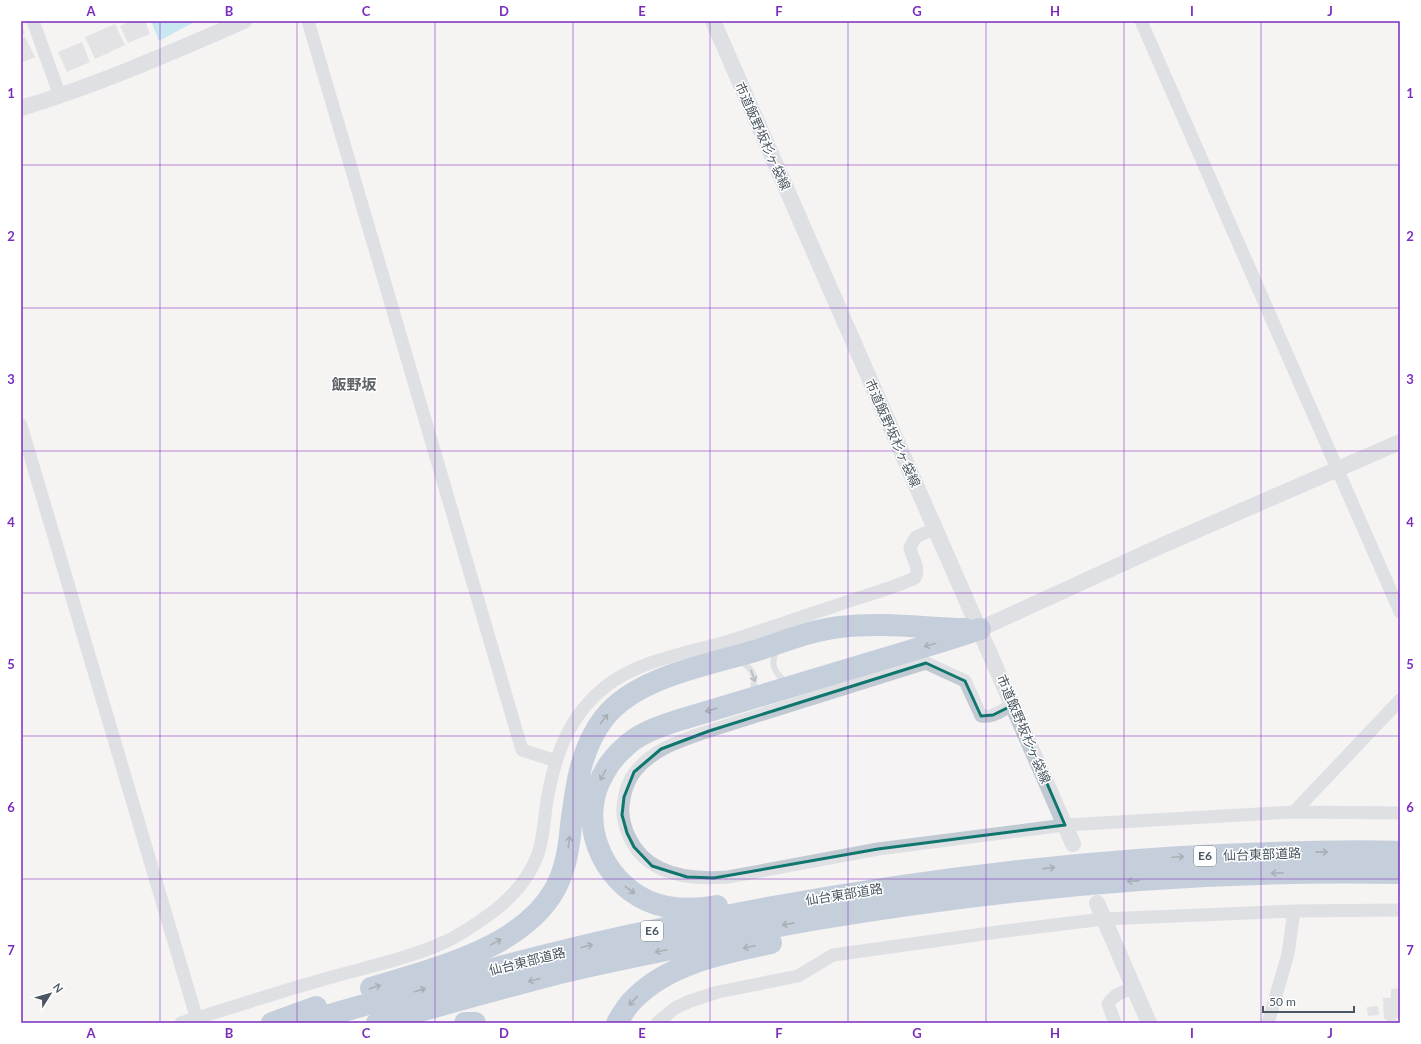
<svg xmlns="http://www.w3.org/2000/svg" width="1421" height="1044" viewBox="0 0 1421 1044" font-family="Lato,'Noto Sans JP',sans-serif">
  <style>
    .water { fill: #90daee }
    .building { fill: #cdcfd5 }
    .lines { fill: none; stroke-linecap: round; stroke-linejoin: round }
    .service { stroke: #c1cad2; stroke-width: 6 }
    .minor { stroke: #c1cad2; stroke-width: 13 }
    .tertiary { stroke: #c1cad2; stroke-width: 16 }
    .motorway { stroke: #8ba5c1; stroke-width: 22 }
    .oneway { stroke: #505e6b }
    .oneway2 { stroke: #6e7983 }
    .marked { fill: none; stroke: #0f766e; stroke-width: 3; stroke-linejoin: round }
    .grid { fill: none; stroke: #7b2cbf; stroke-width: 1; stroke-opacity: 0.55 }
    .labels { text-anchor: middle; stroke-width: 3; stroke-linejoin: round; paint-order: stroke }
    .shield { fill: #fff; stroke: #808990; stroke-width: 1 }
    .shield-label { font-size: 12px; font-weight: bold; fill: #4a5661 }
    .street-label { font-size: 13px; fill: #4a5661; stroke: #fff }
    .quarter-label { font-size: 15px; font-weight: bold; fill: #5f6368; stroke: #fff }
    .neatline { fill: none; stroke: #7b2cbf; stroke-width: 1.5 }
    .grid-label { font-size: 13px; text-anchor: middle; font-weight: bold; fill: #7b2cbf }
  </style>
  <rect width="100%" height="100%" fill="#f5f3f3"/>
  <path class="water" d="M 151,21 L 196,21 L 159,41 Z"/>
  <path class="building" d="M 131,21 L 145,21 L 150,34 L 128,43 L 120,26 Z
    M 21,24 L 25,33 L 21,35 Z
    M 115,24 L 125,45 L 95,59 L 85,37 Z
    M 25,37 L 35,57 L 21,63 L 21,39 Z
    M 82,42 L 90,62 L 67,72 L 58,52 Z
    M 1400,988 L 1400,1018 L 1396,1018 L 1397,1022 L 1386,1022 L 1386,1019 L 1384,1019 L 1383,998 L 1391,998 L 1391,989 Z
    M 1378,1006 L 1379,1015 L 1368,1016 L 1367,1007 Z"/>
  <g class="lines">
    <path class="service" d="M 777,650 C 769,665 775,673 787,683
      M 739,661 C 754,668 758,679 751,693"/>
    <path class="minor" d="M 33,21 L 60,96
      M 308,21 L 522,750 L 556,761
      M 1141,21 L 1400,612
      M 21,425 L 198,1023
      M 1013,705 C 1002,710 993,718 981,716 L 965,681 L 926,663 L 709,731 C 682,740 653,749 635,772 C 628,781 624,795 623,806 C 622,817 625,828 630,838 C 648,876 691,880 728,877 L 878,849 L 1065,825 L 1294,812 L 1400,813
      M 1294,812 L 1400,700
      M 181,1023 C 227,1009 272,994 318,981 C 361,968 406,960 447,941 C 462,934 476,924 490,914 C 512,898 529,879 538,854 C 545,833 544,811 549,790 C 557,749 572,713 605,687 C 637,661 687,653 726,642 C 762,631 797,618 832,607 C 859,597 888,590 915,578 C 921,567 911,558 910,547 L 916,537 L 935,528
      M 657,1023 L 675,1008 L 690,1001 L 718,992 L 798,976 L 833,955 L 1005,931 L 1104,919 L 1294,911 L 1400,910
      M 1115,1023 L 1108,1004 C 1114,994 1123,992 1134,988
      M 1268,1023 L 1288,954 L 1294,911"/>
    <path class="tertiary" d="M 713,21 L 1073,844
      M 21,108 C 98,85 170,53 244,21
      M 980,629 L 1163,545 L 1400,442
      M 1097,903 L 1149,1023"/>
    <path class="motorway" d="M 717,906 C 695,910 669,910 648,901 C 601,880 576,819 604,773 C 609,763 617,754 625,747 C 639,733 659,727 676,721 L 943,641 L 980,629
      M 371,988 C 432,969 522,949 555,889 C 566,869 569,847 571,825 C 576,788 580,749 604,718 C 637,676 709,665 758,650 C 785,641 812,630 840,627 C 882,622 924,628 965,629
      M 272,1023 L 316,1007
      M 302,1023 C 410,992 517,960 627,936 C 830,892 1035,862 1243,854 C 1295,852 1348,850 1400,852
      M 377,1023 C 434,1007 491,991 548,976 C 595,964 643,955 691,945 C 733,935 776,926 818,919 C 1010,887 1206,869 1400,873
      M 465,1023 L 475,1023
      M 617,1023 C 622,1014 627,1005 635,998 C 670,963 724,953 771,943"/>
  </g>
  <defs><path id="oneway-shaft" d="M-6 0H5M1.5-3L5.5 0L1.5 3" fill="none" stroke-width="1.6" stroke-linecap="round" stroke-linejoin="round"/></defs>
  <g class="oneway">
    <use href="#oneway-shaft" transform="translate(930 645) rotate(164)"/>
    <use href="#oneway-shaft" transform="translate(711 710) rotate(164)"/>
    <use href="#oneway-shaft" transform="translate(604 719) rotate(-51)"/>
    <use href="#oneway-shaft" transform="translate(603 775) rotate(118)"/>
    <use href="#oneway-shaft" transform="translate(569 842) rotate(-83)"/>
    <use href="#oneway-shaft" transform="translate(1322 852) rotate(-1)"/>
    <use href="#oneway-shaft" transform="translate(1178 857) rotate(-3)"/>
    <use href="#oneway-shaft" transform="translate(1049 868) rotate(-6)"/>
    <use href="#oneway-shaft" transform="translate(1277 873) rotate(177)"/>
    <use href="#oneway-shaft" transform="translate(1133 881) rotate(176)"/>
    <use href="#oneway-shaft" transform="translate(630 890) rotate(37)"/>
    <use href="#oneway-shaft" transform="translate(788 924) rotate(169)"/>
    <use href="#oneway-shaft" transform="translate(496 942) rotate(-29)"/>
    <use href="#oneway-shaft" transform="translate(587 946) rotate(-14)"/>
    <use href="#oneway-shaft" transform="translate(749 947) rotate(168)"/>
    <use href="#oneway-shaft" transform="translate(661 951) rotate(168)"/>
    <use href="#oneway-shaft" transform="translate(534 980) rotate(165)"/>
    <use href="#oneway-shaft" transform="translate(375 987) rotate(-18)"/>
    <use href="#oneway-shaft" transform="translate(420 990) rotate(-16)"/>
    <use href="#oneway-shaft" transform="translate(633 1001) rotate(133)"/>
  </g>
  <use class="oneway2" href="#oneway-shaft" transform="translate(753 676) rotate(71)"/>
  <path d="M0 0H1421V1044H0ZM 926,663 L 965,681 L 981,716 L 993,715 L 1013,705 L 1065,825 L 878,849 L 714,878 L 687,877 L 652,866 L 634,847 L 627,833 L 622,815 L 624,797 L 634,772 L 661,749 L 709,731 Z" fill="#f5f3f3" fill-opacity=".55" fill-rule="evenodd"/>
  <path class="marked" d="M 926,663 L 965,681 L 981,716 L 993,715 L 1013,705 L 1065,825 L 878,849 L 714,878 L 687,877 L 652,866 L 634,847 L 627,833 L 622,815 L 624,797 L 634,772 L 661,749 L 709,731 Z"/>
  <path class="grid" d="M 160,21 L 160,1023M 297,21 L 297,1023M 435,21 L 435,1023M 573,21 L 573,1023M 710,21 L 710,1023M 848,21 L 848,1023M 986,21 L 986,1023M 1124,21 L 1124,1023M 1261,21 L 1261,1023M 21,165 L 1400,165M 21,308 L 1400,308M 21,451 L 1400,451M 21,593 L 1400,593M 21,736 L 1400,736M 21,879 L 1400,879"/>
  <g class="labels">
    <g class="shield">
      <rect x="1194" y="846" width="22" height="20" rx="3"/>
      <rect x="641" y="921" width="22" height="20" rx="3"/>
    </g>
    <g class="shield-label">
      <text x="1205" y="860">E6</text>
      <text x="652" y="935">E6</text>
    </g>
    <g class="street-label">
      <text transform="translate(763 136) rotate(66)" y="5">市道飯野坂杉ヶ袋線</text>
      <text transform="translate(893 433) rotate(66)" y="5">市道飯野坂杉ヶ袋線</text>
      <text transform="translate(1024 729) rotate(67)" y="5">市道飯野坂杉ヶ袋線</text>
      <text transform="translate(1262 854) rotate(-2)" y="5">仙台東部道路</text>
      <text transform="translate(844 894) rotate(-9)" y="5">仙台東部道路</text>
      <text transform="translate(527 961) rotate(-14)" y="5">仙台東部道路</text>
    </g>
    <g class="quarter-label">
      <text x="354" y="390">飯野坂</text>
    </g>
  </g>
  <rect width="1421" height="1044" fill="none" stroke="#ffffff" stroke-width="44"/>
  <g transform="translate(50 994) rotate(53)" stroke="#ffffff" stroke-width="3" paint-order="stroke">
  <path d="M0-3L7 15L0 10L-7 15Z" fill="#4a5661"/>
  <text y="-6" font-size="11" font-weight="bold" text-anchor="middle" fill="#4a5661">N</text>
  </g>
  <path d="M1263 1006v6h91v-6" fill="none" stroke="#4a5661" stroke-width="2"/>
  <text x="1269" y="1006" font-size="12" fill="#4a5661" stroke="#ffffff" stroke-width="3" paint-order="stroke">50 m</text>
  <rect x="22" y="22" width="1377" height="1000" class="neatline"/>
  <g class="grid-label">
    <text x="91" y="16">A</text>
    <text x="229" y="16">B</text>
    <text x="366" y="16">C</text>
    <text x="504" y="16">D</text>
    <text x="642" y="16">E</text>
    <text x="779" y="16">F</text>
    <text x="917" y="16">G</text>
    <text x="1055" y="16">H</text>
    <text x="1192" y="16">I</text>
    <text x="1330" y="16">J</text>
    <text x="11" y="98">1</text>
    <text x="1410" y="98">1</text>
    <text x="11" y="241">2</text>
    <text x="1410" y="241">2</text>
    <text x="11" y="384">3</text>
    <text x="1410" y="384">3</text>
    <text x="11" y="527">4</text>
    <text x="1410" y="527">4</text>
    <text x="11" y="669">5</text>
    <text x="1410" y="669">5</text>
    <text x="11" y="812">6</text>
    <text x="1410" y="812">6</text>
    <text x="11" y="955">7</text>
    <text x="1410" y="955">7</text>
    <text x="91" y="1038">A</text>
    <text x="229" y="1038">B</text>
    <text x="366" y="1038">C</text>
    <text x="504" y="1038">D</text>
    <text x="642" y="1038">E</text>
    <text x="779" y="1038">F</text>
    <text x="917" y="1038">G</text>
    <text x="1055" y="1038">H</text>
    <text x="1192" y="1038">I</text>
    <text x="1330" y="1038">J</text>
  </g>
</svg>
